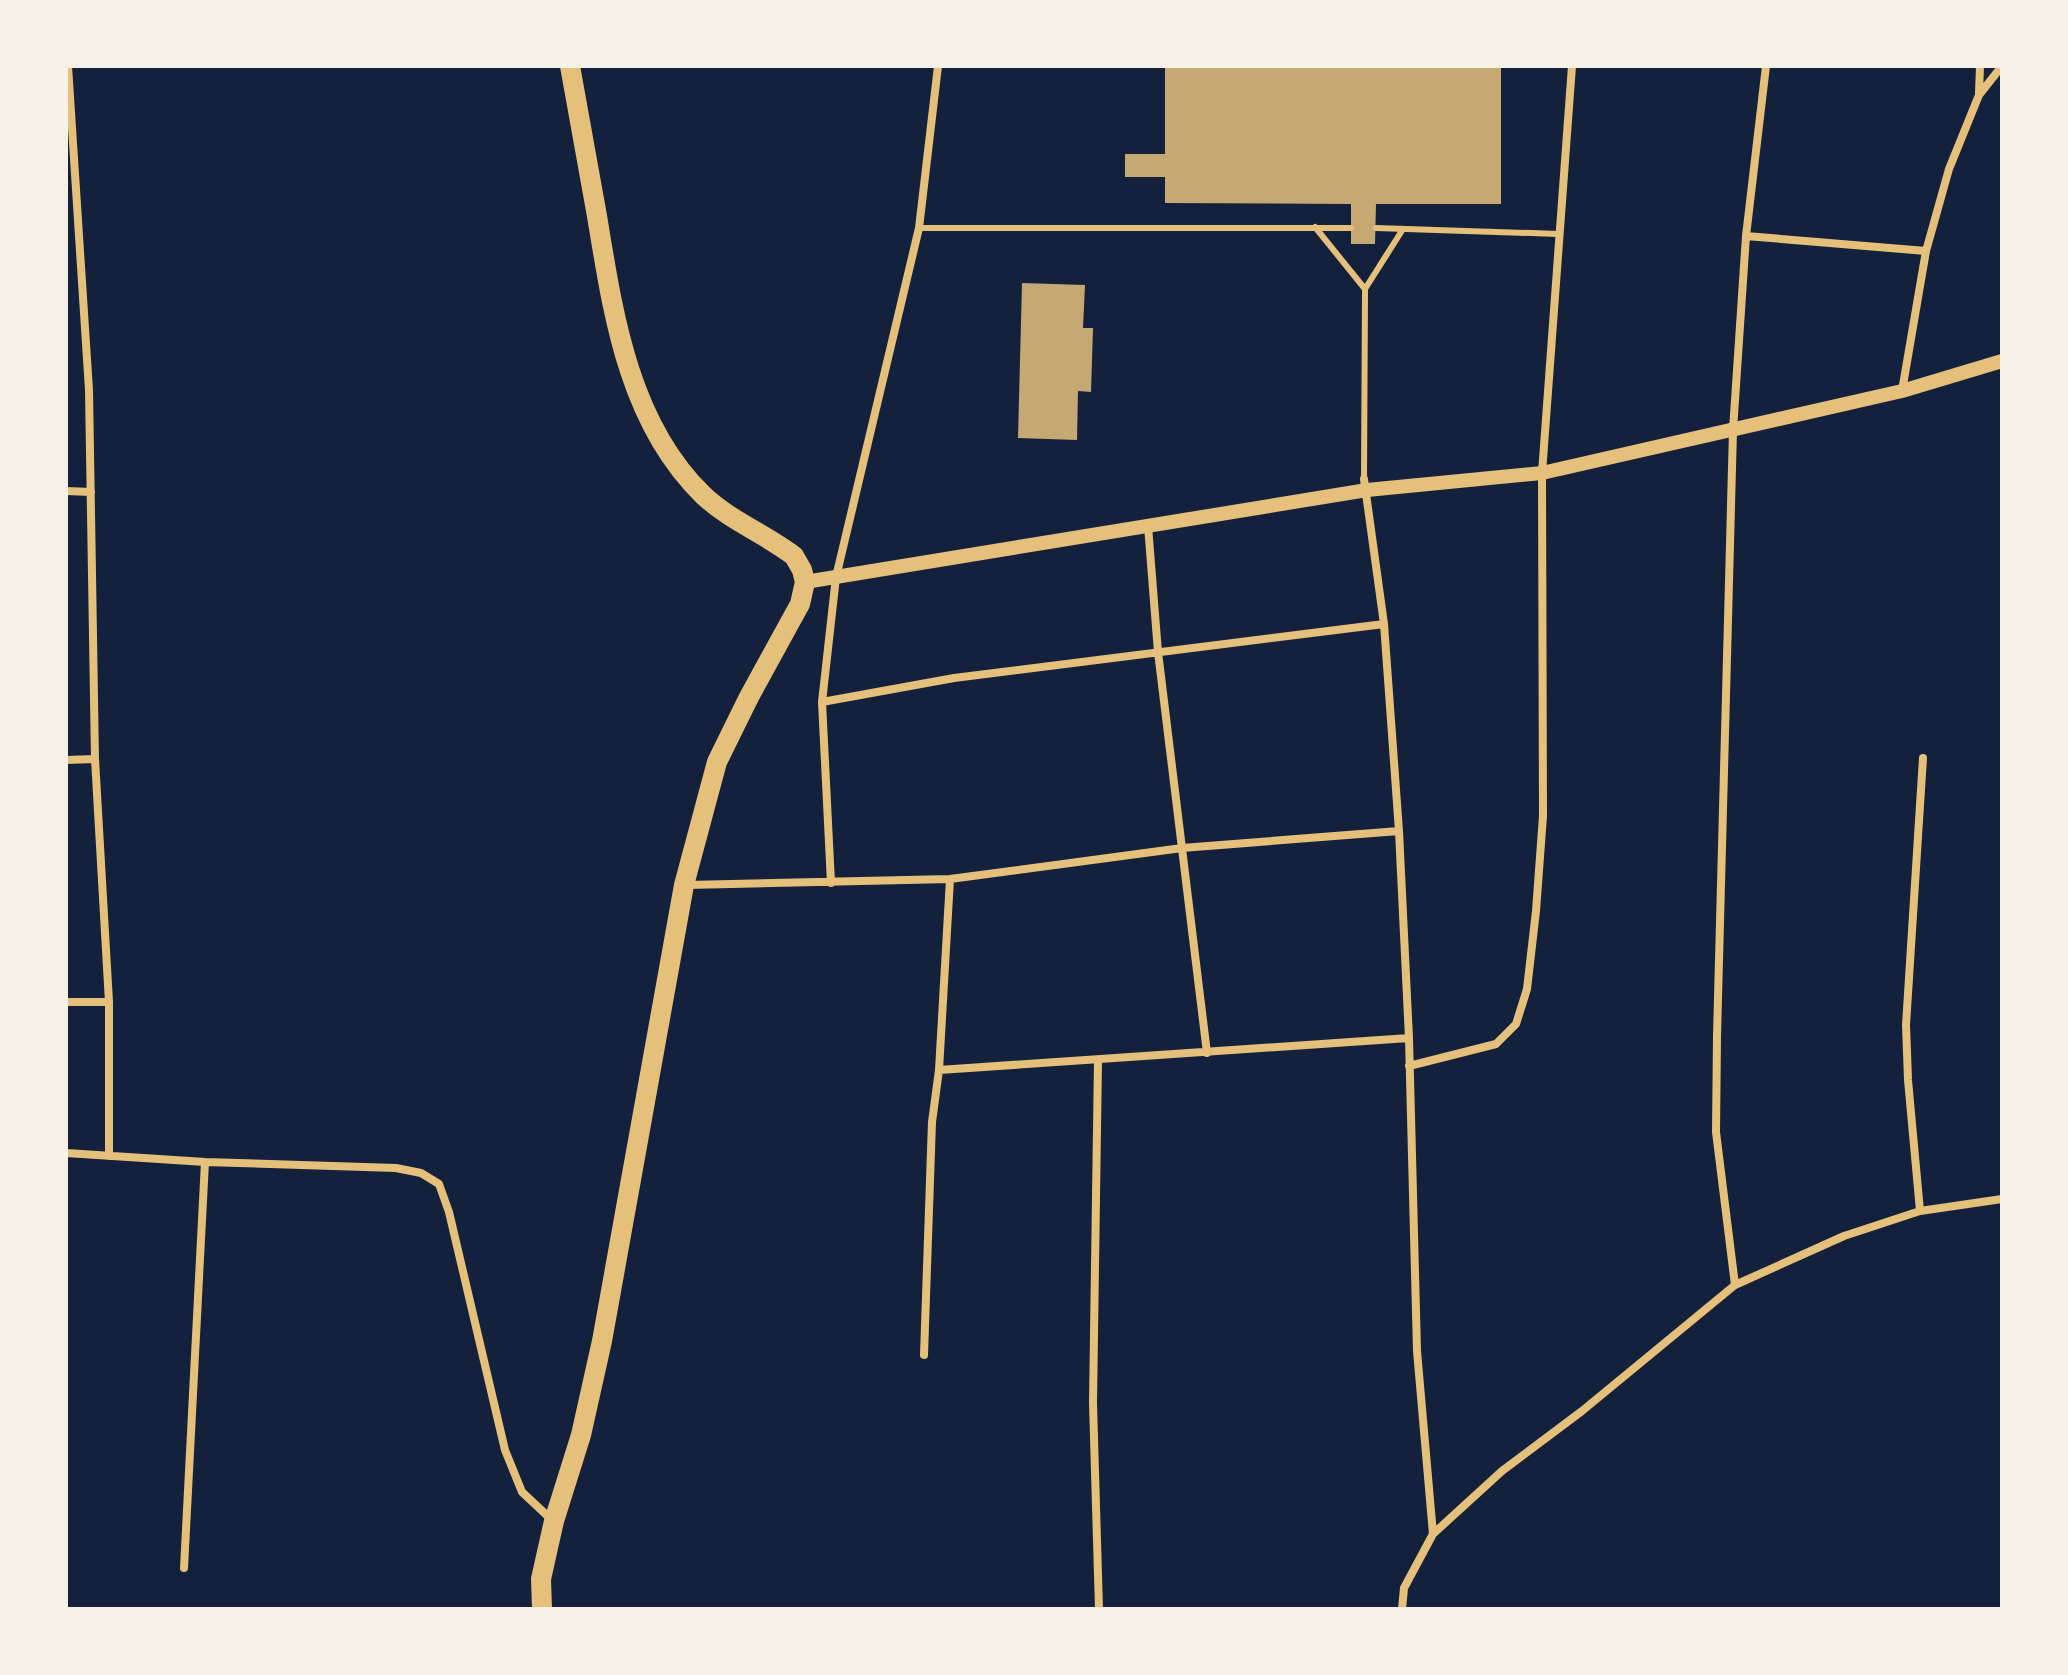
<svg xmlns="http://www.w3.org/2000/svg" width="2068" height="1675" viewBox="0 0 2068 1675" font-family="Cabin,sans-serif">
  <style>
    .building { fill: #c6a872 }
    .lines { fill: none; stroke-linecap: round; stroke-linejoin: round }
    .service { stroke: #e5c07b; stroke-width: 6 }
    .minor { stroke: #e5c07b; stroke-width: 8 }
    .tertiary { stroke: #e5c07b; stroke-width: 14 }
    .primary { stroke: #e5c07b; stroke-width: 20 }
  </style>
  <rect width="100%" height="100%" fill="#14213d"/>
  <path class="building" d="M 1165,66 L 1501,66 L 1501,204 L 1376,204 L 1375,244 L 1351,244 L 1351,204 L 1165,203 L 1165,177 L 1125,177 L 1125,154 L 1165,154 Z
    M 1022,283 L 1085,285 L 1083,328 L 1093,328 L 1091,392 L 1078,391 L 1077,440 L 1018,438 Z"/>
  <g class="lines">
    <path class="service" d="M 1315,227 L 1365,289
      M 919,228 L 1351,228
      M 1376,228 L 1559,234
      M 1364,479 L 1365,289 L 1403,229"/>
    <path class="minor" d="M 68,66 L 89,390 L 95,759 L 109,1002 L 109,1156
      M 1979,93 L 1980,66
      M 1746,236 L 1926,251
      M 1902,391 L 1926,251 L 1949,169 L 1979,95 L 2002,66
      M 1364,479 L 1384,624 L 1399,831 L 1409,1038 L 1417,1351 L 1433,1534
      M 66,491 L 91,492
      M 1148,526 L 1158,652 L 1207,1053
      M 822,702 L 954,678 L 1384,624
      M 66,760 L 95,759
      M 831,883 L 822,702 L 836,577 L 919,228 L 938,66
      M 687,885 L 950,879 L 1182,848 L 1399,831
      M 66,1002 L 109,1002
      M 1098,1061 L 1093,1403 L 1099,1609
      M 1409,1066 L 1496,1044 L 1516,1024 L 1527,989 L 1536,911 L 1543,816 L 1542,473 L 1572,66
      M 939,1070 L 1409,1038
      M 66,1153 L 205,1162 L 396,1168 L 421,1173 L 439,1184 L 449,1212 L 505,1450 L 522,1492 L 553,1521
      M 1920,1211 L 1908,1080 L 1906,1025 L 1923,758
      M 1735,1285 L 1716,1132 L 1717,1036 L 1733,430 L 1746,236 L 1766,66
      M 924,1355 L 932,1122 L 939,1070 L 950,879
      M 184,1568 L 205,1162
      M 1402,1609 L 1404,1588 L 1433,1534 L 1502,1471 L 1582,1411 L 1735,1285 L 1844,1236 L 1920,1211 L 2002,1199"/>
    <path class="tertiary" d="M 805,582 L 1367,490 L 1542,473 L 1902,391 L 2002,361"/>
    <path class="primary" d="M 542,1609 L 541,1579 L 554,1521 L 581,1435 L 602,1341 L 684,885 L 717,762 L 749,697 L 800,604 L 805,582 L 802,570 L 794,556 C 765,534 729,520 703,495 C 628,422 613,313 597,216 C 588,166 579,116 570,66"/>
  </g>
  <rect width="2068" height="1675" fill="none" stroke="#f6f1e7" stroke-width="136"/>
</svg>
